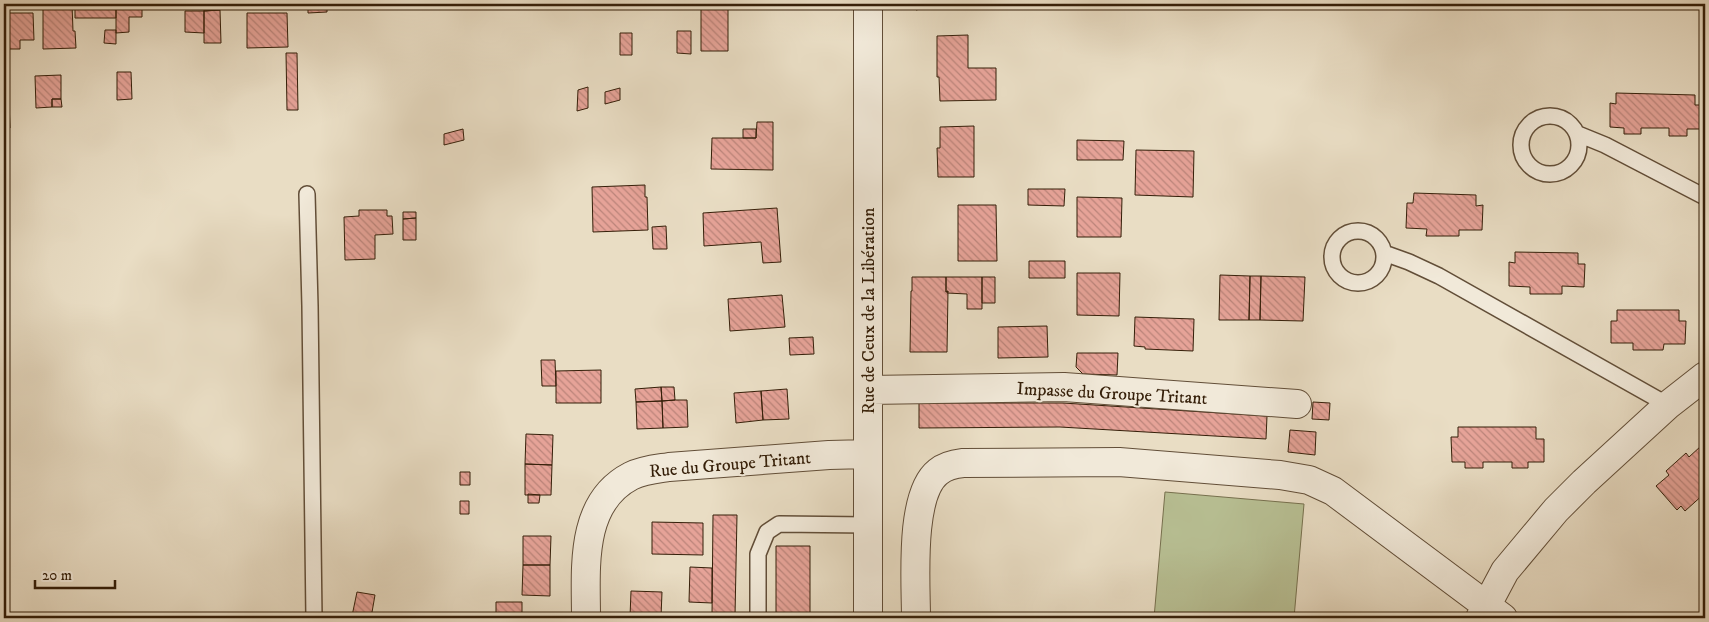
<svg xmlns="http://www.w3.org/2000/svg" width="1709" height="622" viewBox="0 0 1709 622" font-family="'IM FELL DW Pica',serif">
  <style>
    .pitch { fill: #b8c094; stroke: #76704e }
    .building { fill: url(#building-back-hatch); stroke: #351f09 }
    .lines { fill: none; stroke-linecap: round; stroke-linejoin: round }
    .lane-casing { stroke: #624e38; stroke-width: 18 }
    .street-casing { stroke: #624e38; stroke-width: 30 }
    .lane { stroke: #f1e9d9; stroke-width: 15 }
    .street { stroke: #f1e9d9; stroke-width: 28 }
    .labels { text-anchor: middle; stroke-width: 4; stroke-linejoin: round; paint-order: stroke }
    .street-label { font-size: 18px; fill: #351f09; stroke: #f1e9d9 }
  </style>
  <defs>
    <pattern id="building-back-hatch" width="6" height="6" patternUnits="userSpaceOnUse" patternTransform="scale(1.25)"><rect width="6" height="6" fill="#e6a398"/><path d="M-1 5l2 2M0 0l6 6M5-1l2 2" fill="none" stroke="#bb847a"/></pattern>
  </defs>
  <rect width="100%" height="100%" fill="#e9ddc4"/>
  <filter id="stains"><feTurbulence type="fractalNoise" baseFrequency=".004" numOctaves="4"/><feColorMatrix values="0 0 0 0 .2 0 0 0 0 .09 0 0 0 0 .02 0 0 0 .5 -.17"/></filter>
  <radialGradient id="worn" r=".72"><stop offset=".6" stop-color="#630" stop-opacity="0"/><stop offset="1" stop-color="#630" stop-opacity=".3"/></radialGradient>
  <path class="pitch" d="M 1165,492 L 1304,504 L 1294,618 L 1154,618 Z"/>
  <path class="building" d="M 57,4 L 72,4 L 73,31 L 75,31 L 76,48 L 43,49 L 43,5 L 57,5 Z
    M 75,4 L 116,4 L 116,18 L 75,18 Z
    M 116,4 L 142,4 L 142,17 L 129,17 L 129,32 L 116,33 Z
    M 204,4 L 220,4 L 220,10 L 204,11 Z
    M 308,4 L 327,4 L 327,12 L 308,13 Z
    M 701,4 L 728,4 L 728,51 L 701,51 Z
    M 916,4 L 941,4 L 916,10 Z
    M 220,10 L 221,43 L 204,43 L 204,11 Z
    M 185,11 L 204,11 L 204,33 L 185,32 Z
    M 4,13 L 33,13 L 34,40 L 20,40 L 20,49 L 4,49 Z
    M 247,13 L 287,13 L 288,47 L 247,48 Z
    M 105,30 L 116,30 L 116,44 L 104,43 Z
    M 677,31 L 691,31 L 691,54 L 677,53 Z
    M 620,33 L 632,33 L 632,55 L 620,55 Z
    M 968,35 L 968,68 L 996,68 L 996,100 L 940,101 L 939,77 L 937,77 L 937,36 Z
    M 286,53 L 297,53 L 298,110 L 287,110 Z
    M 117,72 L 131,72 L 132,99 L 117,100 Z
    M 61,75 L 61,99 L 52,99 L 52,107 L 36,108 L 35,76 Z
    M 588,87 L 588,108 L 577,111 L 578,90 Z
    M 620,88 L 620,100 L 605,104 L 605,92 Z
    M 1616,93 L 1695,95 L 1695,105 L 1702,105 L 1701,129 L 1687,129 L 1687,136 L 1669,136 L 1669,128 L 1641,128 L 1641,134 L 1624,134 L 1624,128 L 1610,127 L 1610,103 L 1616,104 Z
    M 52,99 L 61,99 L 62,107 L 52,107 Z
    M 4,101 L 9,101 L 10,128 L 4,129 Z
    M 757,122 L 773,122 L 773,170 L 711,169 L 712,138 L 756,138 Z
    M 974,126 L 974,177 L 938,177 L 937,148 L 940,148 L 940,127 Z
    M 463,129 L 464,140 L 444,145 L 444,134 Z
    M 743,129 L 756,129 L 756,138 L 743,138 Z
    M 1077,140 L 1124,141 L 1123,160 L 1077,160 Z
    M 1136,150 L 1194,151 L 1193,197 L 1135,195 Z
    M 645,185 L 645,197 L 647,197 L 648,230 L 593,232 L 592,187 Z
    M 1028,189 L 1065,189 L 1064,206 L 1028,205 Z
    M 1414,193 L 1476,195 L 1476,206 L 1483,205 L 1482,230 L 1459,230 L 1459,236 L 1426,236 L 1427,229 L 1406,228 L 1407,203 L 1413,203 Z
    M 1077,197 L 1122,198 L 1121,237 L 1077,237 Z
    M 958,205 L 996,205 L 997,261 L 958,261 Z
    M 777,208 L 781,262 L 763,263 L 761,242 L 704,246 L 703,213 Z
    M 359,210 L 387,210 L 387,216 L 392,216 L 393,234 L 375,235 L 375,259 L 345,260 L 344,217 L 359,216 Z
    M 403,212 L 416,212 L 416,218 L 403,219 Z
    M 416,218 L 416,240 L 403,240 L 403,219 Z
    M 666,226 L 667,249 L 653,249 L 652,227 Z
    M 1515,252 L 1578,253 L 1578,264 L 1585,264 L 1584,287 L 1562,286 L 1562,294 L 1530,294 L 1530,287 L 1509,286 L 1509,262 L 1515,263 Z
    M 1029,261 L 1065,261 L 1065,278 L 1029,278 Z
    M 1077,273 L 1120,273 L 1119,316 L 1077,315 Z
    M 1220,275 L 1250,276 L 1249,320 L 1219,320 Z
    M 1250,276 L 1261,276 L 1260,320 L 1249,320 Z
    M 1261,276 L 1305,277 L 1303,321 L 1260,320 Z
    M 912,277 L 946,277 L 946,292 L 948,291 L 947,352 L 910,352 L 911,291 L 912,291 Z
    M 946,277 L 982,277 L 982,309 L 967,309 L 967,294 L 947,293 L 948,291 L 946,292 Z
    M 982,277 L 995,277 L 995,303 L 982,303 Z
    M 782,295 L 785,327 L 730,331 L 728,299 Z
    M 1617,310 L 1679,310 L 1679,321 L 1686,321 L 1685,344 L 1664,344 L 1663,350 L 1633,350 L 1633,343 L 1611,343 L 1611,321 L 1617,321 Z
    M 1135,317 L 1194,319 L 1193,351 L 1145,349 L 1145,347 L 1134,346 Z
    M 1047,326 L 1048,357 L 998,358 L 998,327 Z
    M 813,337 L 814,354 L 790,355 L 789,338 Z
    M 1077,353 L 1118,353 L 1117,375 L 1083,374 L 1076,367 Z
    M 541,360 L 555,360 L 556,386 L 542,386 Z
    M 601,370 L 601,403 L 556,403 L 556,371 Z
    M 661,387 L 662,401 L 636,402 L 635,389 Z
    M 661,387 L 674,387 L 675,400 L 662,401 Z
    M 787,389 L 789,419 L 763,420 L 761,391 Z
    M 761,391 L 763,420 L 736,423 L 734,393 Z
    M 675,400 L 687,400 L 688,427 L 663,428 L 662,401 Z
    M 662,401 L 663,428 L 637,429 L 636,402 Z
    M 1313,402 L 1330,403 L 1329,420 L 1312,419 Z
    M 919,403 L 1063,403 L 1267,416 L 1266,439 L 1060,427 L 919,428 Z
    M 1458,427 L 1536,427 L 1536,439 L 1544,439 L 1544,462 L 1528,462 L 1528,468 L 1512,468 L 1512,462 L 1483,462 L 1483,468 L 1465,468 L 1465,462 L 1452,462 L 1451,437 L 1458,437 Z
    M 1290,430 L 1316,432 L 1315,455 L 1288,452 Z
    M 526,434 L 553,435 L 552,465 L 525,464 Z
    M 1701,446 L 1705,451 L 1705,493 L 1685,511 L 1681,506 L 1677,510 L 1656,486 L 1669,475 L 1666,471 L 1686,453 L 1689,457 Z
    M 525,464 L 552,465 L 551,495 L 525,495 Z
    M 460,472 L 470,472 L 470,485 L 460,485 Z
    M 528,494 L 540,495 L 539,503 L 528,503 Z
    M 460,501 L 469,501 L 469,514 L 460,514 Z
    M 713,515 L 737,515 L 735,616 L 712,615 Z
    M 652,522 L 703,523 L 703,555 L 652,554 Z
    M 523,536 L 551,536 L 550,565 L 523,565 Z
    M 776,546 L 810,546 L 810,617 L 776,617 Z
    M 523,565 L 550,565 L 550,596 L 522,595 Z
    M 690,567 L 712,568 L 712,603 L 689,602 Z
    M 631,591 L 662,592 L 661,617 L 630,617 Z
    M 357,592 L 375,595 L 371,618 L 352,616 Z
    M 496,602 L 522,602 L 522,615 L 496,615 Z
    M 514,615 L 540,615 L 540,618 L 514,618 Z
    M 712,615 L 735,616 L 735,618 L 711,618 Z
    M 776,617 L 810,617 L 810,618 L 776,618 Z"/>
  <g class="lines">
    <g class="lane-casing">
      <path id="lane" d="M1521 145a29 29 0 1 1 58 0a29 29 0 1 1-58 0Z
        M 1578,134 L 1605,145 L 1705,197
        M 307,194 L 310,306 L 314,618
        M1332 257a26 26 0 1 1 52 0a26 26 0 1 1-52 0Z
        M 1384,253 L 1409,262 L 1439,276 L 1668,405
        M 758,618 L 758,554 L 767,532 L 779,524 L 868,525"/>
    </g>
    <g class="street-casing">
      <path id="street" d="M 868,4 L 868,618
        M 868,390 L 1064,387 L 1297,404
        M 586,618 C 586,569 579,503 631,476 C 643,470 656,469 669,467 L 829,455 L 868,454
        M 916,618 C 916,583 909,495 938,472 C 945,466 954,464 963,463 L 1119,462 L 1280,475 L 1309,480 L 1333,491 L 1503,618
        M 1480,618 L 1505,571 L 1556,510 L 1584,482 L 1668,405 L 1705,376"/>
    </g>
    <use href="#lane" class="lane"/>
    <use href="#street" class="street"/>
  </g>
  <g class="labels">
    <g class="street-label">
      <text transform="translate(868 311) rotate(-90)" y="6">Rue de Ceux de la Libération</text>
      <text transform="translate(1112 393) rotate(3)" y="6">Impasse du Groupe Tritant</text>
      <text transform="translate(730 464) rotate(-5)" y="6">Rue du Groupe Tritant</text>
    </g>
  </g>
  <rect width="1709" height="622" fill="none" stroke="#e9ddc4" stroke-width="20"/>
  <rect x="5" y="5" width="1699" height="612" fill="none" stroke="#351f09" stroke-width="2.5"/>
  <rect x="10" y="10" width="1689" height="602" fill="none" stroke="#351f09"/>
  <path d="M35 580v8h80v-8" fill="none" stroke="#351f09" stroke-width="2.5"/>
  <text x="42" y="580" font-size="15" fill="#351f09" stroke="#f1e9d9" stroke-width="4" paint-order="stroke">20 m</text>
  <rect width="100%" height="100%" filter="url(#stains)"/>
  <rect width="100%" height="100%" fill="url(#worn)"/>
</svg>
